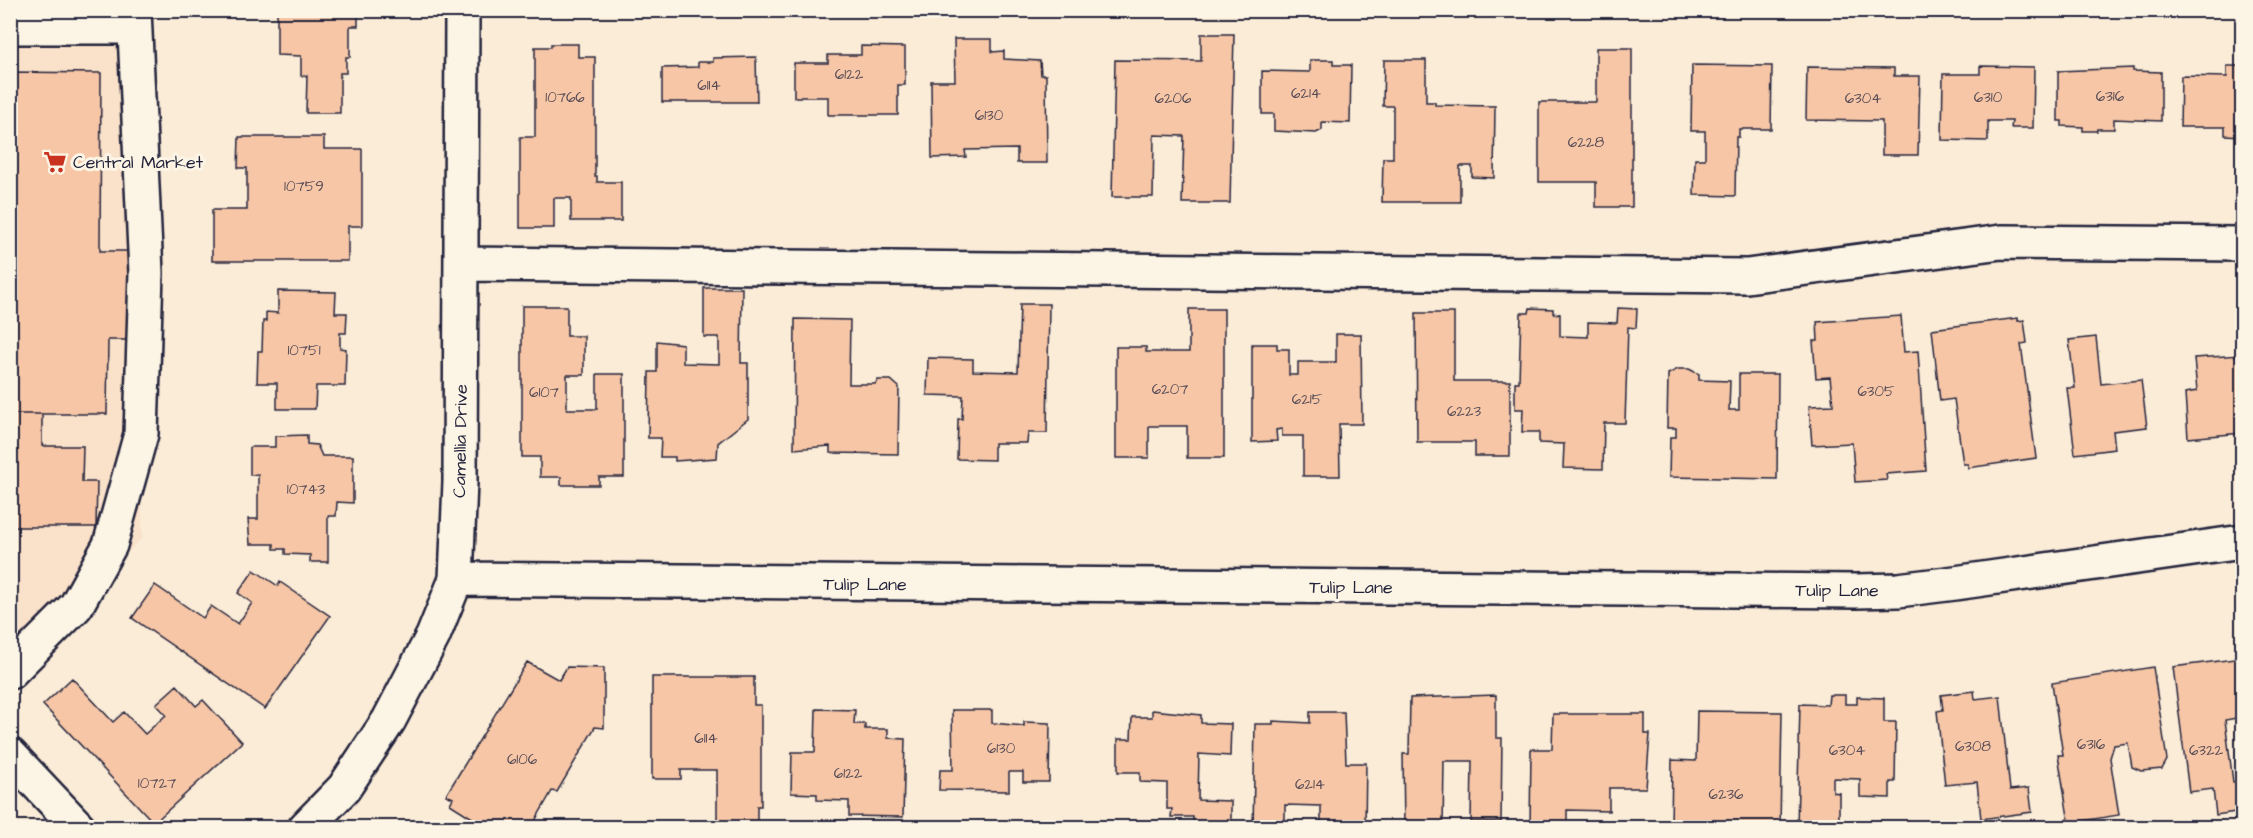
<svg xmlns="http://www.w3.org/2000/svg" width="2253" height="838" viewBox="0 0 2253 838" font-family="'Architects Daughter',sans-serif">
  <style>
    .built { fill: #fae1c9 }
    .building { fill: #f6c6a6; stroke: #22223b; stroke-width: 1.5 }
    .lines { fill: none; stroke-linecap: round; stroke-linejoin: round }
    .minor-casing { stroke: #22223b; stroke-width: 38 }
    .minor { stroke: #fcf5e5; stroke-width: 33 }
    .labels { text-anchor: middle; stroke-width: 6; stroke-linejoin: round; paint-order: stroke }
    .number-label { font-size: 15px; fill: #574b56 }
    .poi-label { font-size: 18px; fill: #22223b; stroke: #fcf5e5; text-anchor: start }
    .street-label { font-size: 18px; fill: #22223b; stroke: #fcf5e5 }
  </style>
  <rect width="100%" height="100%" fill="#fbecd8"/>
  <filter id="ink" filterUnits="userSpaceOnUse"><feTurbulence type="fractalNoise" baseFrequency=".0167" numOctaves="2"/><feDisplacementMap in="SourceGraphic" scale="12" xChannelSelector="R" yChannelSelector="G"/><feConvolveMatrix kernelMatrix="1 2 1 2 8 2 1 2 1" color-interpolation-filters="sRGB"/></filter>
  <g filter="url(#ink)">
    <path class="built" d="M 138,12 L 142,538 L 11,668 L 11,13 Z"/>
    <path class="building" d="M 277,10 L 358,10 L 358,26 L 350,26 L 350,57 L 346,57 L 346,73 L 340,73 L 340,113 L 306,113 L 307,76 L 301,76 L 301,56 L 277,55 Z
      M 1201,34 L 1234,34 L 1230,203 L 1182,203 L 1184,136 L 1154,135 L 1153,197 L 1112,197 L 1115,60 L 1201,61 Z
      M 954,39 L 992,39 L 992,52 L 1004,51 L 1004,59 L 1040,61 L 1041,75 L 1046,75 L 1047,163 L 1017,163 L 1017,149 L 965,150 L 966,157 L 932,158 L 931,81 L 955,81 Z
      M 551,44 L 578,44 L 578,57 L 595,57 L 595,176 L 597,176 L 597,182 L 621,182 L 621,221 L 571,221 L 571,198 L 554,198 L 554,228 L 520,228 L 520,137 L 535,137 L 535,47 L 551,47 Z
      M 861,46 L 905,47 L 905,85 L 898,85 L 898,115 L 828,115 L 828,97 L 794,97 L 794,63 L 828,63 L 828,55 L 861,55 Z
      M 1596,48 L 1632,48 L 1632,207 L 1596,207 L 1596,182 L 1539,182 L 1539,102 L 1596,102 Z
      M 756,57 L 757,102 L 662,102 L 662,68 L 698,67 L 698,62 L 713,62 L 713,58 Z
      M 1310,60 L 1333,60 L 1333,65 L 1351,65 L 1350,123 L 1322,122 L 1322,130 L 1316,133 L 1274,131 L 1274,114 L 1262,114 L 1262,71 L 1310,72 Z
      M 1384,60 L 1426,60 L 1426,102 L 1435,102 L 1435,105 L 1495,106 L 1494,178 L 1472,177 L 1472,166 L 1460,166 L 1460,202 L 1382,202 L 1383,158 L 1393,158 L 1393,106 L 1383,106 Z
      M 1692,65 L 1772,66 L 1771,129 L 1739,129 L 1739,137 L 1736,137 L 1735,196 L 1694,195 L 1695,159 L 1705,159 L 1705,131 L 1691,131 Z
      M 1980,66 L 2034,67 L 2033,128 L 2011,128 L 2012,121 L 1988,121 L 1988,141 L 1942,140 L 1943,74 L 1980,74 Z
      M 2227,66 L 2242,66 L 2242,136 L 2225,135 L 2225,127 L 2180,127 L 2181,76 L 2227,77 Z
      M 1807,67 L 1894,68 L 1894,76 L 1920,76 L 1918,155 L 1882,155 L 1882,121 L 1806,120 Z
      M 2133,68 L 2133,71 L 2161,72 L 2161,121 L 2114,119 L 2114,129 L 2097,129 L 2097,131 L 2083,131 L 2083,127 L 2062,126 L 2062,121 L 2058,121 L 2058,71 Z
      M 10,72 L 101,73 L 100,251 L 137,251 L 137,340 L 108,340 L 107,414 L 10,414 Z
      M 239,137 L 324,137 L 324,149 L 362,149 L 362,226 L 348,226 L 348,261 L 212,261 L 212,210 L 247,210 L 247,168 L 238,168 Z
      M 704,288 L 742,288 L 741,363 L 748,363 L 748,419 L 718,443 L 717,458 L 675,461 L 675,457 L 660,457 L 661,438 L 648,438 L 649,372 L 657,372 L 657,341 L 683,344 L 683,363 L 719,364 L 719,337 L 704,337 Z
      M 278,291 L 336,292 L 335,313 L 347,313 L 346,333 L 340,333 L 340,348 L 346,349 L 345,386 L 316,386 L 315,409 L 277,409 L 277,383 L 257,383 L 258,351 L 262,351 L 263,321 L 266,321 L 266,312 L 278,313 Z
      M 1020,304 L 1049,304 L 1047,433 L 1028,433 L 1027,443 L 994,443 L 994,460 L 957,459 L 958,419 L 962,419 L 963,396 L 927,395 L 928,358 L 973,359 L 973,371 L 1018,372 Z
      M 522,306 L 567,306 L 567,336 L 584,336 L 584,375 L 567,375 L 567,409 L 597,409 L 597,374 L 624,374 L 624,477 L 599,477 L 599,485 L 561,485 L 561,477 L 540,477 L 540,457 L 522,457 Z
      M 1530,308 L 1553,309 L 1553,313 L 1560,314 L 1560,336 L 1588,337 L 1588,322 L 1617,323 L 1618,308 L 1637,309 L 1636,328 L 1628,327 L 1625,423 L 1604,423 L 1603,469 L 1563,468 L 1564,444 L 1539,443 L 1539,432 L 1522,432 L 1523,409 L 1515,409 L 1515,382 L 1519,382 L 1521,313 L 1529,313 Z
      M 1189,309 L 1224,309 L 1224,458 L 1187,458 L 1187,426 L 1149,426 L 1149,458 L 1116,458 L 1116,347 L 1146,347 L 1146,352 L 1189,352 Z
      M 1416,313 L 1454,313 L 1454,381 L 1510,381 L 1510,456 L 1475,456 L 1475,442 L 1417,442 Z
      M 1901,316 L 1904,352 L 1918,351 L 1926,471 L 1886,474 L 1887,480 L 1855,482 L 1852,443 L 1812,445 L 1809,406 L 1833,405 L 1830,377 L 1816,378 L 1813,341 L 1818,341 L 1817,322 Z
      M 2018,318 L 2018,321 L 2024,320 L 2027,343 L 2021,344 L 2036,458 L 1968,468 L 1968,464 L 1963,464 L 1954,399 L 1940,401 L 1932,329 Z
      M 795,319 L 850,320 L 849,384 L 875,384 L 878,380 L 891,380 L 899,387 L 898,454 L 830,453 L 830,446 L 794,449 Z
      M 1336,334 L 1361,334 L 1362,424 L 1339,424 L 1340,476 L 1303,476 L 1303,436 L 1282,436 L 1282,429 L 1276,430 L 1277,441 L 1252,442 L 1252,344 L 1277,344 L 1277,349 L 1289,349 L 1289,375 L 1298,375 L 1298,362 L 1336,362 Z
      M 2096,337 L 2101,384 L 2141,380 L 2147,427 L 2113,431 L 2115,449 L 2075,454 L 2067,388 L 2075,388 L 2069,340 Z
      M 2242,355 L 2242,433 L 2188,438 L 2185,393 L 2197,391 L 2194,358 Z
      M 1678,369 L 1689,369 L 1699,374 L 1699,380 L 1730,381 L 1729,410 L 1739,410 L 1739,374 L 1778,374 L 1777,479 L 1669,477 L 1670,437 L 1676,437 L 1676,428 L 1667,428 L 1668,374 Z
      M 10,414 L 42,414 L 42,446 L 83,446 L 82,482 L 97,482 L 96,527 L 10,527 Z
      M 307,435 L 307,444 L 317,445 L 322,456 L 353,456 L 353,503 L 337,502 L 336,516 L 328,516 L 328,562 L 310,562 L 310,555 L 285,554 L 285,549 L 274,549 L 274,544 L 250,544 L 248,519 L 258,519 L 258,474 L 250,475 L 250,447 L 275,447 L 275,436 Z
      M 254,570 L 278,586 L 280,582 L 330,616 L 265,709 L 132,618 L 155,585 L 203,618 L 211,606 L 238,624 L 252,603 L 238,593 Z
      M 2242,658 L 2242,717 L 2225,720 L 2233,782 L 2242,781 L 2242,811 L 2216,815 L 2213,789 L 2189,792 L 2173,667 Z
      M 527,662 L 559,680 L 567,667 L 604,668 L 604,728 L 595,727 L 557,792 L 552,791 L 535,821 L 545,828 L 488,828 L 450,804 L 453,798 L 446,795 Z
      M 2153,667 L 2167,760 L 2162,769 L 2141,771 L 2132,767 L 2128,743 L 2114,745 L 2110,758 L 2119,815 L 2069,823 L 2058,755 L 2063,755 L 2052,683 Z
      M 652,677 L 754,677 L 754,705 L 761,705 L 761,806 L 757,806 L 757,828 L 717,828 L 717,770 L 681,770 L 681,779 L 652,779 Z
      M 72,678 L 113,722 L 124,712 L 145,734 L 166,715 L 156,704 L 177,685 L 196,706 L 203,700 L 242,742 L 154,823 L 43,705 Z
      M 1974,691 L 1975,699 L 2000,696 L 2010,790 L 2029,788 L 2032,812 L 1981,819 L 1977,782 L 1945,785 L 1937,711 L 1943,710 L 1941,695 Z
      M 1496,695 L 1496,738 L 1502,738 L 1501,822 L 1471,822 L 1472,761 L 1444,761 L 1443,828 L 1404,828 L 1403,754 L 1409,754 L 1410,698 Z
      M 1829,695 L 1845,695 L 1845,704 L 1857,704 L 1857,697 L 1884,698 L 1884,722 L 1896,722 L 1895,782 L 1890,782 L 1890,798 L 1860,797 L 1860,779 L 1833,778 L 1833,792 L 1839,793 L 1839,828 L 1797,828 L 1800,704 L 1828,705 Z
      M 816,709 L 855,710 L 854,724 L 865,724 L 865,729 L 888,729 L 888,738 L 905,739 L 903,817 L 849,816 L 849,801 L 817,800 L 817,794 L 791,793 L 792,752 L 815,752 Z
      M 952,710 L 992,710 L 992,723 L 1024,726 L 1024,722 L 1050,723 L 1049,782 L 1023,782 L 1023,772 L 1009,772 L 1009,791 L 939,790 L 940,770 L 953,770 Z
      M 1152,710 L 1201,715 L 1201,723 L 1231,724 L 1230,756 L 1199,754 L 1198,800 L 1231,801 L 1231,828 L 1193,828 L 1193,817 L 1171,817 L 1172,809 L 1167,809 L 1167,783 L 1140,782 L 1140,772 L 1118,772 L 1118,739 L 1131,739 L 1132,717 L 1152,717 Z
      M 1697,711 L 1782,712 L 1780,828 L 1671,828 L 1672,760 L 1696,761 Z
      M 1310,712 L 1344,712 L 1346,763 L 1366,763 L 1365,828 L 1321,828 L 1321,806 L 1285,805 L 1285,828 L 1253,828 L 1255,724 L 1273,724 L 1273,721 L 1310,723 Z
      M 1553,714 L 1645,714 L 1645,734 L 1650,734 L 1646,788 L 1609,788 L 1609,811 L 1567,810 L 1567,825 L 1559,825 L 1559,828 L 1530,828 L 1531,749 L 1552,749 Z"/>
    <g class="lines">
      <g class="minor-casing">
        <path id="minor" d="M 10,27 L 134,27
          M 462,264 L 1747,276 L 2001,242 L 2242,244
          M 456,579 L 1856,591 L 1898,590 L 1955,583 L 2242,542
          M 10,672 L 76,606 L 110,545 L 141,434 L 146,273 L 134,10
          M 10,755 L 79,828
          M 305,828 L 344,788 L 389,720 L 433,636 L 456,579 L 460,482 L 462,10"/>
      </g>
      <use href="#minor" class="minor"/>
    </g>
  </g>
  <defs>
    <g id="supermarket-bare" transform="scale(1.8)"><path d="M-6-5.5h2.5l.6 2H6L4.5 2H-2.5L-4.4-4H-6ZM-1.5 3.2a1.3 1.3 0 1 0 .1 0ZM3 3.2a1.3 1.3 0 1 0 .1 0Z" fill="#c8321e" stroke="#fcf5e5" stroke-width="2.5" paint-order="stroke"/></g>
  </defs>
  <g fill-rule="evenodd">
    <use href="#supermarket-bare" x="55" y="162"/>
  </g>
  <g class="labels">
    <g class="number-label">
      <text x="849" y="79">6122</text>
      <text x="709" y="90">6114</text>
      <text x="1306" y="98">6214</text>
      <text x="2110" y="101">6316</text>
      <text x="565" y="102">10766</text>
      <text x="1988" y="102">6310</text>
      <text x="1173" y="103">6206</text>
      <text x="1863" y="103">6304</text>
      <text x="989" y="120">6130</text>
      <text x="1586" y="147">6228</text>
      <text x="304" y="191">10759</text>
      <text x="304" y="355">10751</text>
      <text x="1170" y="394">6207</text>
      <text x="1876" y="396">6305</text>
      <text x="544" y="397">6107</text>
      <text x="1307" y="404">6215</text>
      <text x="1464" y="416">6223</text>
      <text x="306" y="494">10743</text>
      <text x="706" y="743">6114</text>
      <text x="2091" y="749">6316</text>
      <text x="1973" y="751">6308</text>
      <text x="1001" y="753">6130</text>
      <text x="1847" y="755">6304</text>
      <text x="2206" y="755">6322</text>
      <text x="522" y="764">6106</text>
      <text x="848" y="778">6122</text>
      <text x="157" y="788">10727</text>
      <text x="1310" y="789">6214</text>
      <text x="1726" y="799">6236</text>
    </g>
    <g class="poi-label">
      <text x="73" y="168">Central Market</text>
    </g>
    <g class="street-label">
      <text transform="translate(460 441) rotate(-89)" y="6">Camellia Drive</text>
      <text x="865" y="590">Tulip Lane</text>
      <text x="1351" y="593">Tulip Lane</text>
      <text x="1837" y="596">Tulip Lane</text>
    </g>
  </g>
  <rect width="2253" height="838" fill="none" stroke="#fcf5e5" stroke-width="36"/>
  <rect x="18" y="18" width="2217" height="802" fill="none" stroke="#22223b" stroke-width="2" filter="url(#ink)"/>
</svg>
